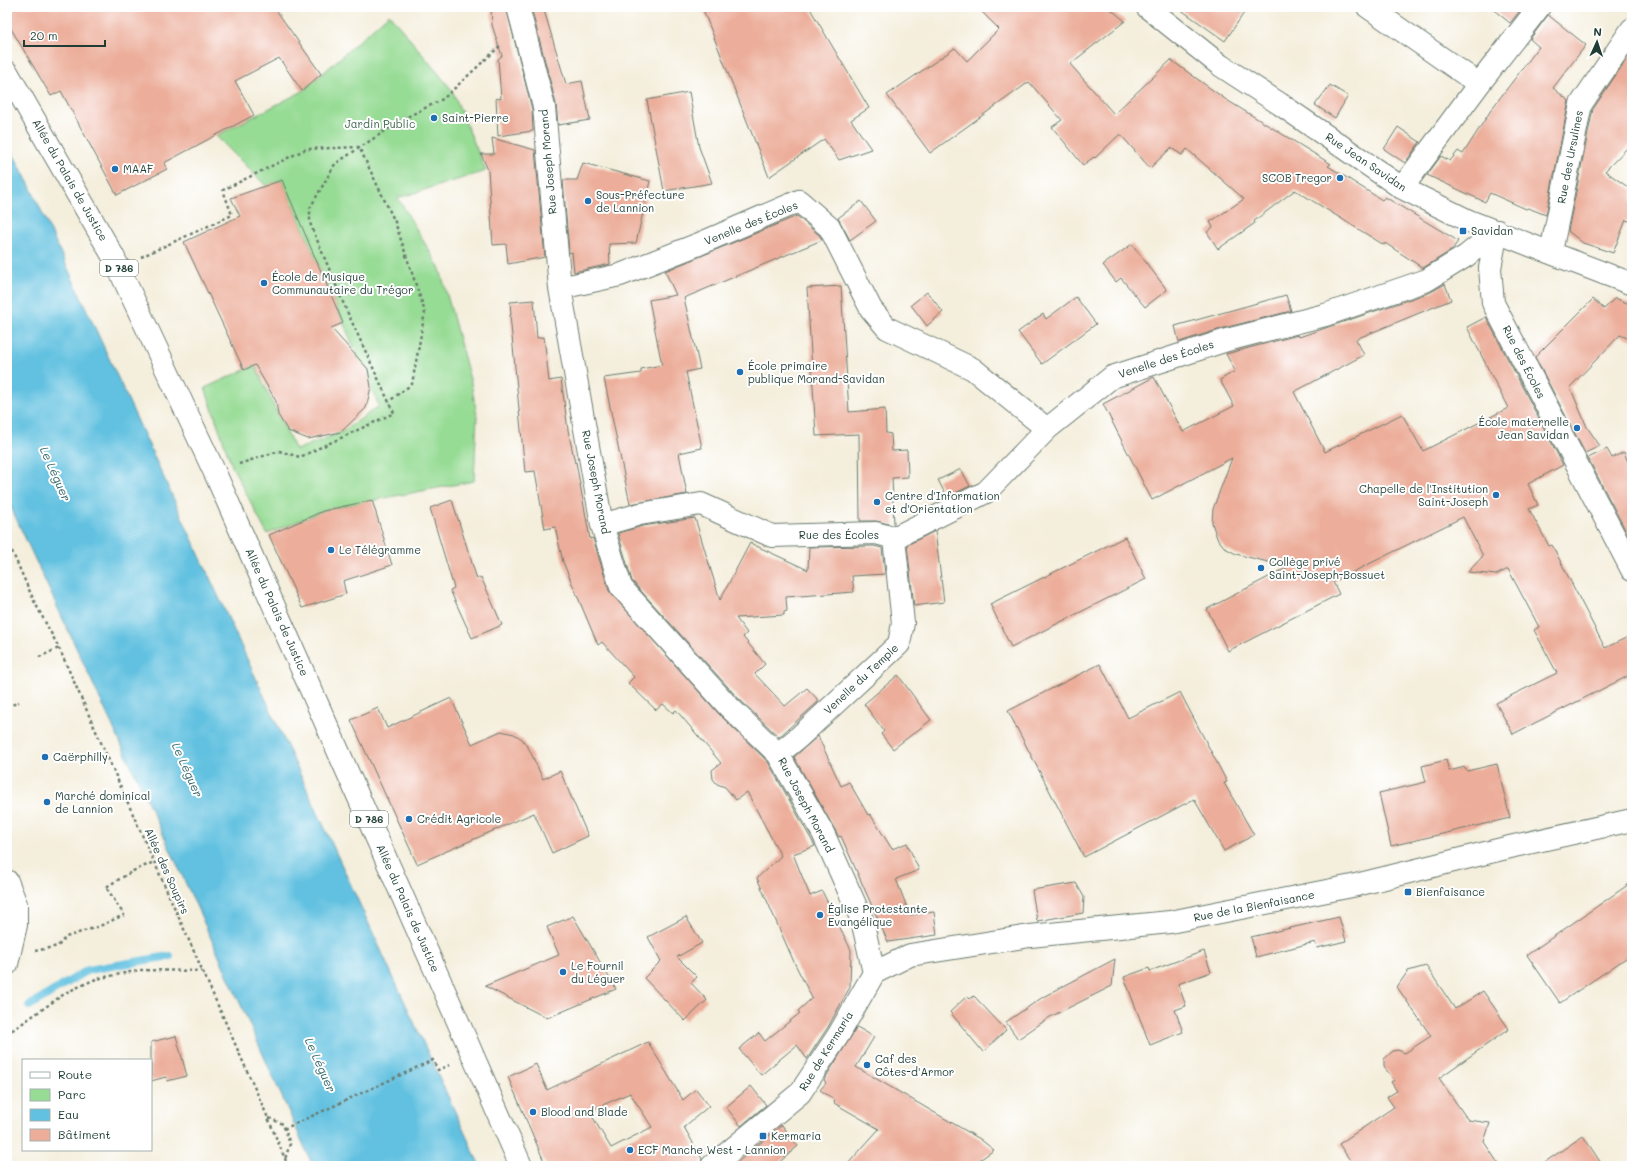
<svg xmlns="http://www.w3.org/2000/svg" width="1639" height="1173" viewBox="0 0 1639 1173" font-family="Mali,sans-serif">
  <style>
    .green { fill: #97dc95; stroke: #5b8c64 }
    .water { fill: #62c1e0; stroke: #407f8a }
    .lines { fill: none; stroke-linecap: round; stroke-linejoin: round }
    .stream { stroke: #62c1e0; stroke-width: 8 }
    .building { fill: #ecad9a; fill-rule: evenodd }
    .minor-casing { stroke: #6a7b6f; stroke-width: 24 }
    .major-casing { stroke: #6a7b6f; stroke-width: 24 }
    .path { stroke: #6a7b6f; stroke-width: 2.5; stroke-dasharray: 3 3; stroke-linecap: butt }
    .minor { stroke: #fff; stroke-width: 22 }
    .major { stroke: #fff; stroke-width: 22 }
    .poi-dot { fill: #1f6fb2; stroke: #fff; stroke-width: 1.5 }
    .labels { text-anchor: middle; stroke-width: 4; stroke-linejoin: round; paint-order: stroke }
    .shield { fill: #fff; stroke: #627771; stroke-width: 1 }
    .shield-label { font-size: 10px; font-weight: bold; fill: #1f3d34 }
    .poi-label { font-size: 11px; fill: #1f3d34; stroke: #fff; text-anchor: start }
    .park-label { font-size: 11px; fill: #3d654c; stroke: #fff }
    .street-label { font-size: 11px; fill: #1f3d34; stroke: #fff }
    .water-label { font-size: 12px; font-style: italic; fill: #336568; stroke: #fff }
  </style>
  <rect width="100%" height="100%" fill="#fff"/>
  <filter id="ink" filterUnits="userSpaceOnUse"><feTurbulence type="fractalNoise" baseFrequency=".025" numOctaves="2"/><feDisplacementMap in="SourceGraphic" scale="8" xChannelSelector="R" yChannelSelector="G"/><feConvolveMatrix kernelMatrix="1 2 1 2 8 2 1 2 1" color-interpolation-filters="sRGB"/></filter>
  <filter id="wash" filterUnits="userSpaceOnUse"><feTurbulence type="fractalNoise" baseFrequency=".012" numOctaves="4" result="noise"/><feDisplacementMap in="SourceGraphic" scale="16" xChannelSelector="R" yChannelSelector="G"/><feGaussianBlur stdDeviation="0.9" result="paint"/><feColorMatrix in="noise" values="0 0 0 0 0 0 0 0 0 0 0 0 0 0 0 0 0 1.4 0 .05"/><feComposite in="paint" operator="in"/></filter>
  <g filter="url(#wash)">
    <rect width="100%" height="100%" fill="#f4eedc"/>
    <path class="green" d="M 389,14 L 452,90 L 486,171 L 398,198 L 440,269 L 471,383 L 477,415 L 474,481 L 328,509 L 267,534 L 232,466 L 205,388 L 255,365 L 278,415 L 296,450 L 342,432 L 379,406 L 282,180 L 266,186 L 216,136 L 303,91 Z"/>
    <path class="water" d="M 7,142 L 29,184 L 480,1166 L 313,1166 L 200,914 L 7,499 Z"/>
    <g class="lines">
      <path class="stream" d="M 29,1006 L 88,970 L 170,956"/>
    </g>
    <g id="blocks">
      <path class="building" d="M 15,7 L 274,7 L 321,74 L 302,91 L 279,58 L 235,81 L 254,115 L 164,163 L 167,169 L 117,195 L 61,91 L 51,96 L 7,22 L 7,14 Z
        M 491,7 L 506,7 L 532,109 L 533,131 L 498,136 L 496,98 L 501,99 L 498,59 L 502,56 L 492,25 Z
        M 531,7 L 543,7 L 566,84 L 582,81 L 590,120 L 558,125 L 556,104 Z
        M 702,7 L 809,7 L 869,108 L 851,120 L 871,149 L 839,160 L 824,139 L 769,177 Z
        M 977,7 L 1108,7 L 1125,21 L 1070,64 L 1114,114 L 1171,60 L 1225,99 L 1331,164 L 1328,166 L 1382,200 L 1385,197 L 1458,241 L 1452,250 L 1423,268 L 1385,243 L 1384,245 L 1295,190 L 1254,221 L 1255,223 L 1218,249 L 1207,232 L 1213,227 L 1210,222 L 1244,199 L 1187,149 L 1182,155 L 1171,148 L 1150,168 L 1120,134 L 1095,158 L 1094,157 L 1083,165 L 1052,127 L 1062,120 L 1029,82 L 930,153 L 887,95 L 955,48 L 967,61 L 999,29 Z
        M 1177,7 L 1248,7 L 1225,41 Z
        M 1490,7 L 1523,7 L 1510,23 Z
        M 1548,15 L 1586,45 L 1553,88 L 1569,101 L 1546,215 L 1528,208 L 1526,209 L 1490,193 L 1485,202 L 1427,175 L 1441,156 L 1450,161 L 1458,151 L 1463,154 L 1493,107 L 1539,47 L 1530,39 Z
        M 1632,51 L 1632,143 L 1605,171 L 1632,190 L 1632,222 L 1626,220 L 1613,253 L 1583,243 L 1568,231 L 1593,109 Z
        M 1330,85 L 1348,96 L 1335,118 L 1315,105 Z
        M 689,92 L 699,147 L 712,183 L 664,191 L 647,100 Z
        M 1398,127 L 1420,142 L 1405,163 L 1384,149 Z
        M 492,138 L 535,150 L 545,257 L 508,264 L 506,244 L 493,245 L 488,170 L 481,154 L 494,154 Z
        M 583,163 L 650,181 L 636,243 L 609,244 L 610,264 L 574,272 L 572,252 L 569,253 L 563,180 L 577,180 Z
        M 282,180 L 343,323 L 331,328 L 368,369 L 371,387 L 366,408 L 341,432 L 308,439 L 288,431 L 278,415 L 276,401 L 255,365 L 244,370 L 184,242 L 240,216 L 231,198 Z
        M 861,201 L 876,221 L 850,240 L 838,218 Z
        M 797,216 L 820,236 L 822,240 L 684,298 L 700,369 L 686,372 L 702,448 L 679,453 L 687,494 L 630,504 L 604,378 L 641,373 L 641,369 L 662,365 L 649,300 L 676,295 L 665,271 Z
        M 1132,244 L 1167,290 L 1145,307 L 1121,278 L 1116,282 L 1103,265 Z
        M 1445,284 L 1451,300 L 1356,339 L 1364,355 L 1294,392 L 1325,452 L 1402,414 L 1423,451 L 1508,408 L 1467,327 L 1486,317 L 1563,465 L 1528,484 L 1538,505 L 1529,509 L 1549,546 L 1552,545 L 1605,648 L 1632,635 L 1632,674 L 1513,734 L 1496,703 L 1557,673 L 1534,630 L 1539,627 L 1508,569 L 1496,575 L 1468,572 L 1483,556 L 1463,517 L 1333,582 L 1339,594 L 1228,651 L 1207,609 L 1288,567 L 1236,554 L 1225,548 L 1217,538 L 1212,523 L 1213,509 L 1232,458 L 1152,500 L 1103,404 L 1154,377 L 1183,432 L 1234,406 L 1220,380 L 1235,371 L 1226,354 L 1298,335 L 1299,337 L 1431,292 Z
        M 841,286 L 849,412 L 885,409 L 886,433 L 891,434 L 892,451 L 907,450 L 908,477 L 892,478 L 894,524 L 893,525 L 876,521 L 860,521 L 859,434 L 816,436 L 807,288 Z
        M 927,292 L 943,312 L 927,326 L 911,305 Z
        M 1286,295 L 1291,311 L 1224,328 L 1179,342 L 1175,326 Z
        M 1076,297 L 1096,324 L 1042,364 L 1018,332 L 1043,314 L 1046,319 Z
        M 1615,298 L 1632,305 L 1632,340 L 1620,335 L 1570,387 L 1587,427 L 1600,446 L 1585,453 L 1535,357 L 1593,299 L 1604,309 Z
        M 534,300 L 537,338 L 544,337 L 549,381 L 561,379 L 568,430 L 575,463 L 576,462 L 590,539 L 593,538 L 609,591 L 719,714 L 768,762 L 815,846 L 793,854 L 810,896 L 822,891 L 851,950 L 850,987 L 828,1027 L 807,1059 L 797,1045 L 761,1075 L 739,1049 L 759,1033 L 765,1041 L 800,1013 L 798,1011 L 812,998 L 794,962 L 757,878 L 781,856 L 747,792 L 736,800 L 725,787 L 717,784 L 713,779 L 712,770 L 721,763 L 676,710 L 673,713 L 663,704 L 656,710 L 628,683 L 634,677 L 602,642 L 598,645 L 563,562 L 555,527 L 545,529 L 535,471 L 525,472 L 510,315 L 511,315 L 510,302 Z
        M 1607,449 L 1612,458 L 1624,452 L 1632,472 L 1632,543 L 1588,458 Z
        M 961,469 L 970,486 L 947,497 L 938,480 Z
        M 372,500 L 392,565 L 343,581 L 346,594 L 302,608 L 269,535 L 323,511 Z
        M 452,500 L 477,579 L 481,577 L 502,625 L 472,638 L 450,590 L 454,588 L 430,508 Z
        M 695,518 L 720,600 L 750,543 L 808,570 L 809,547 L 874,546 L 882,548 L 885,574 L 852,576 L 854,592 L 786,597 L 787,611 L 784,612 L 784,615 L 736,618 L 747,633 L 743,637 L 765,664 L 755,674 L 785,706 L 807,688 L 819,701 L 779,737 L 737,697 L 632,581 L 618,533 L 643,526 Z
        M 935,531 L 944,602 L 914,606 L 907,545 Z
        M 1125,537 L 1146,579 L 1011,647 L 990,604 Z
        M 1100,664 L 1128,718 L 1180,692 L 1227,782 L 1224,783 L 1254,835 L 1224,851 L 1194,799 L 1084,857 L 1008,711 Z
        M 898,675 L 931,720 L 893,749 L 881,734 L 884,731 L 864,704 Z
        M 451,698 L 472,744 L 501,731 L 514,734 L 522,739 L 529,749 L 543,779 L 560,771 L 588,836 L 552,853 L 534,813 L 417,864 L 351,720 L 378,708 L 387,728 Z
        M 818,736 L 841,786 L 849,782 L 868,815 L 870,814 L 892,849 L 907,843 L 919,870 L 896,879 L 910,915 L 934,912 L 937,935 L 888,942 L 841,836 L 839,837 L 794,757 Z
        M 1446,760 L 1449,771 L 1465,767 L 1467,771 L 1497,764 L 1510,818 L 1391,846 L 1379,793 L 1426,782 L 1422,766 Z
        M 1632,882 L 1632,954 L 1560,1003 L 1527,955 Z
        M 1076,883 L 1084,897 L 1083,913 L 1037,921 L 1032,890 Z
        M 573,916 L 616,989 L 547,1018 L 485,986 L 559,955 L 547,927 Z
        M 686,917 L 702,943 L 677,957 L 697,977 L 691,983 L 707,1000 L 685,1021 L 644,978 L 661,961 L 648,937 Z
        M 1339,917 L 1346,941 L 1317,948 L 1315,942 L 1256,957 L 1251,937 Z
        M 1204,951 L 1211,972 L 1178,984 L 1186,1006 L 1175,1010 L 1183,1032 L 1150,1045 L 1124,977 L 1149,968 L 1150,971 Z
        M 1115,959 L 1112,986 L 1050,1017 L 1018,1039 L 1006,1022 L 1043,997 Z
        M 1426,966 L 1455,1009 L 1483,991 L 1509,1029 L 1439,1078 L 1468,1120 L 1490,1123 L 1484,1142 L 1500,1166 L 1354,1166 L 1339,1144 L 1394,1107 L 1387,1097 L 1397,1091 L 1391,1082 L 1394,1080 L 1384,1067 L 1384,1059 L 1393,1051 L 1398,1050 L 1405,1053 L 1431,1036 L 1397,987 L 1408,971 Z
        M 967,996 L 970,999 L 974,996 L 1006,1030 L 983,1052 L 950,1012 Z
        M 857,1027 L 874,1037 L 856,1067 L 980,1139 L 994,1150 L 971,1166 L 846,1166 L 879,1129 L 834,1103 L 835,1100 L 820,1090 L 826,1083 L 824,1080 Z
        M 176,1036 L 187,1076 L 167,1081 L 166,1077 L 151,1081 L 151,1042 Z
        M 648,1042 L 683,1100 L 696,1089 L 709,1106 L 684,1127 L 702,1159 L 700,1166 L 546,1166 L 508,1077 L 536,1064 L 547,1090 ZM 630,1093 L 652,1127 L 611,1148 L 589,1111 Z
        M 751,1086 L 766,1105 L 741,1126 L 726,1107 Z
        M 782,1125 L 798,1146 L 775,1166 L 733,1166 Z
        M 1583,1136 L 1603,1166 L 1539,1166 Z"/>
    </g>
  </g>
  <g filter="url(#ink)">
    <use href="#blocks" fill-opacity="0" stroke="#6a7b6f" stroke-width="1"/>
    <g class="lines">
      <g class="minor-casing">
        <path id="minor" d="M 518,7 L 544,107 L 560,288 L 602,525 L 621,587 L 728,706 L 778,754 L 823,833 L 862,920 L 874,973
          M 1147,7 L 1220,65 L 1280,104 L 1402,188 L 1469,221 L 1530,245 L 1632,284
          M 1368,7 L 1479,84
          M 1402,188 L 1479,84 L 1539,7
          M 1497,231 L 1490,268 L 1493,303 L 1632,570
          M 1551,252 L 1581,104 L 1632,29
          M 560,288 L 620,275 L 699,244 L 799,201 L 830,228 L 871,309 L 887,328 L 973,369 L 1047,429
          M 602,525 L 640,514 L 701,504 L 772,536 L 876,533 L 894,538 L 986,492 L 1047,429 L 1112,377 L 1227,340 L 1325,315 L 1427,280 L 1466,256 L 1497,231
          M 778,754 L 799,737 L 899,644 L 903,623 L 894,538
          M 874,973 L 910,955 L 1030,936 L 1170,922 L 1352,886 L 1514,846 L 1632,820
          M 712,1166 L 800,1093 L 839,1034 L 874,973"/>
      </g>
      <g class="major-casing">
        <path id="major" d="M 7,72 L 113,256 L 215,473 L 456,1017 L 521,1166
          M 7,881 L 16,904 L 16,925 L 7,964"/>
      </g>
      <path class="path" d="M 141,257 L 232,215 L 223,190 L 306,149 L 359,147 L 395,222 L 425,312 L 412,384 L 388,402
        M 239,464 L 279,451 L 300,457 L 394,413 L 345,307 L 310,223 L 310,208 L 335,164 L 403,119 L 443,99 L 501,45
        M 7,540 L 34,601 L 59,648 L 268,1118 L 288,1166
        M 39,657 L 59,648
        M 7,707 L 19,702
        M 35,951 L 58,946 L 66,937 L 100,926 L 124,915 L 106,887 L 133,871 L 154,862
        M 7,1034 L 67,992 L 96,979 L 140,970 L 202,971
        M 269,1118 L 283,1124 L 290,1144 L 285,1159
        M 284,1129 L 433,1060 L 438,1070 L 450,1065"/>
      <use href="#minor" class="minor"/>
      <use href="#major" class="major"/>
    </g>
  </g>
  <g class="poi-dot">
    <circle cx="434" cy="118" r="4"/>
    <circle cx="115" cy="169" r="4"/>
    <circle cx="1340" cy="178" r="4"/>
    <circle cx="588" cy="201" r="4"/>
    <rect x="1459" y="227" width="8" height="8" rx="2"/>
    <circle cx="264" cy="283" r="4"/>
    <circle cx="740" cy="372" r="4"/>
    <circle cx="1577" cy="428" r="4"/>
    <circle cx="1496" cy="495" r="4"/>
    <circle cx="877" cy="502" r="4"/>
    <circle cx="331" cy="550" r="4"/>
    <circle cx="1261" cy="568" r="4"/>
    <circle cx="45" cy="757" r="4"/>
    <circle cx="47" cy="802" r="4"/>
    <circle cx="409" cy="819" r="4"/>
    <rect x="1404" y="888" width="8" height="8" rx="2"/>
    <circle cx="820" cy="915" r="4"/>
    <circle cx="563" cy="972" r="4"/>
    <circle cx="867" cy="1065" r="4"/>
    <circle cx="533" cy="1112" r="4"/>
    <rect x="759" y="1132" width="8" height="8" rx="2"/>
    <circle cx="630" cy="1150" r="4"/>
  </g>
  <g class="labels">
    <g class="shield">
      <rect x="100" y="260" width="38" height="16" rx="3"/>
      <rect x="350" y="811" width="38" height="16" rx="3"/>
    </g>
    <g class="shield-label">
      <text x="119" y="272">D 786</text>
      <text x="369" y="823">D 786</text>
    </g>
    <g class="poi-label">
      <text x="442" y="122">Saint-Pierre</text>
      <text x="123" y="173">MAAF</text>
      <text x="1332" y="182" text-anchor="end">SCOB Tregor</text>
      <text x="596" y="199">Sous-Préfecture<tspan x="596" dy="13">de Lannion</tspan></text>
      <text x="1471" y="235">Savidan</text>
      <text x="272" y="281">École de Musique<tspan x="272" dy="13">Communautaire du Trégor</tspan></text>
      <text x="748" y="370">École primaire<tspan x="748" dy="13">publique Morand-Savidan</tspan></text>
      <text x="1569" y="426" text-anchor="end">École maternelle<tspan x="1569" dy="13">Jean Savidan</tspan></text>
      <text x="1488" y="493" text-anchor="end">Chapelle de l'Institution<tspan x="1488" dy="13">Saint-Joseph</tspan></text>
      <text x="885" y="500">Centre d'Information<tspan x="885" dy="13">et d'Orientation</tspan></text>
      <text x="339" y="554">Le Télégramme</text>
      <text x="1269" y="566">Collège privé<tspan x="1269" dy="13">Saint-Joseph-Bossuet</tspan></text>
      <text x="53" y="761">Caërphilly</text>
      <text x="55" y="800">Marché dominical<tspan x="55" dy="13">de Lannion</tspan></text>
      <text x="417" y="823">Crédit Agricole</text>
      <text x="1416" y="896">Bienfaisance</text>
      <text x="828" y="913">Église Protestante<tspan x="828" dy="13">Evangélique</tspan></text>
      <text x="571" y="970">Le Fournil<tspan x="571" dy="13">du Léguer</tspan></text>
      <text x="875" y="1063">Caf des<tspan x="875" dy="13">Côtes-d'Armor</tspan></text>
      <text x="541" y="1116">Blood and Blade</text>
      <text x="771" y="1140">Kermaria</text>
      <text x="638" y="1154">ECF Manche West - Lannion</text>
    </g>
    <g class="park-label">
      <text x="380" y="128">Jardin Public</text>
    </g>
    <g class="street-label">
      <text transform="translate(1570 157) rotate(-79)" y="4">Rue des Ursulines</text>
      <text transform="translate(548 162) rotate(-95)" y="4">Rue Joseph Morand</text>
      <text transform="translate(1366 162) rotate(34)" y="4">Rue Jean Savidan</text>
      <text transform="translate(70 180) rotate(60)" y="4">Allée du Palais de Justice</text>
      <text transform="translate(751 223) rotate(-22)" y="4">Venelle des Écoles</text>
      <text transform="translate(1166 359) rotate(-18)" y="4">Venelle des Écoles</text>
      <text transform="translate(1524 362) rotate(63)" y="4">Rue des Écoles</text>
      <text transform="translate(596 482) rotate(79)" y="4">Rue Joseph Morand</text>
      <text x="839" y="539">Rue des Écoles</text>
      <text transform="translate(277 612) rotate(66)" y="4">Allée du Palais de Justice</text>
      <text transform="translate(861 679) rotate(-43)" y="4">Venelle du Temple</text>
      <text transform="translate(806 805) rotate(62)" y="4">Rue Joseph Morand</text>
      <text transform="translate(167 871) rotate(66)" y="4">Allée des Soupirs</text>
      <text transform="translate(1254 906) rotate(-11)" y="4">Rue de la Bienfaisance</text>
      <text transform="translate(408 908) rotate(66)" y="4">Allée du Palais de Justice</text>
      <text transform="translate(826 1051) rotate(-58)" y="4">Rue de Kermaria</text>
    </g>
    <g class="water-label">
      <text transform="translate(55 474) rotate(66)" y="4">Le Léguer</text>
      <text transform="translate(187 770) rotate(66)" y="4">Le Léguer</text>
      <text transform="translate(320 1065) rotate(66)" y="4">Le Léguer</text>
    </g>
  </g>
  <rect width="1639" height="1173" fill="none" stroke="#fff" stroke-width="24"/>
  <rect x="22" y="1059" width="130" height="92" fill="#ffffff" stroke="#a5b1ae"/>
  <rect x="30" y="1072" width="20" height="6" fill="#ffffff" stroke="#a5b1ae"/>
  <text x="58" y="1079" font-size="12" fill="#1f3d34">Route</text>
  <rect x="30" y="1089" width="20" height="12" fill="#97dc95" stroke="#a5b1ae"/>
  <text x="58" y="1099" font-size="12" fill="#1f3d34">Parc</text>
  <rect x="30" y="1109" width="20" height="12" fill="#62c1e0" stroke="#a5b1ae"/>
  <text x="58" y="1119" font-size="12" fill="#1f3d34">Eau</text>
  <rect x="30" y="1129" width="20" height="12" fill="#ecad9a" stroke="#a5b1ae"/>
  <text x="58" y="1139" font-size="12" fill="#1f3d34">Bâtiment</text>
  <g transform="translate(1597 42) rotate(3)" stroke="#ffffff" stroke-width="3" paint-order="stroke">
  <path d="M0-3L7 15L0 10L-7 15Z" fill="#1f3d34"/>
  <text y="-6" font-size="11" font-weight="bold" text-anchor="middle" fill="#1f3d34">N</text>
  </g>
  <path d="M24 40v6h81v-6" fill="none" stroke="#1f3d34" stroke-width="2"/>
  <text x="30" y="40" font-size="12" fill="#1f3d34" stroke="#ffffff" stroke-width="3" paint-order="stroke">20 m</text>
</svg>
